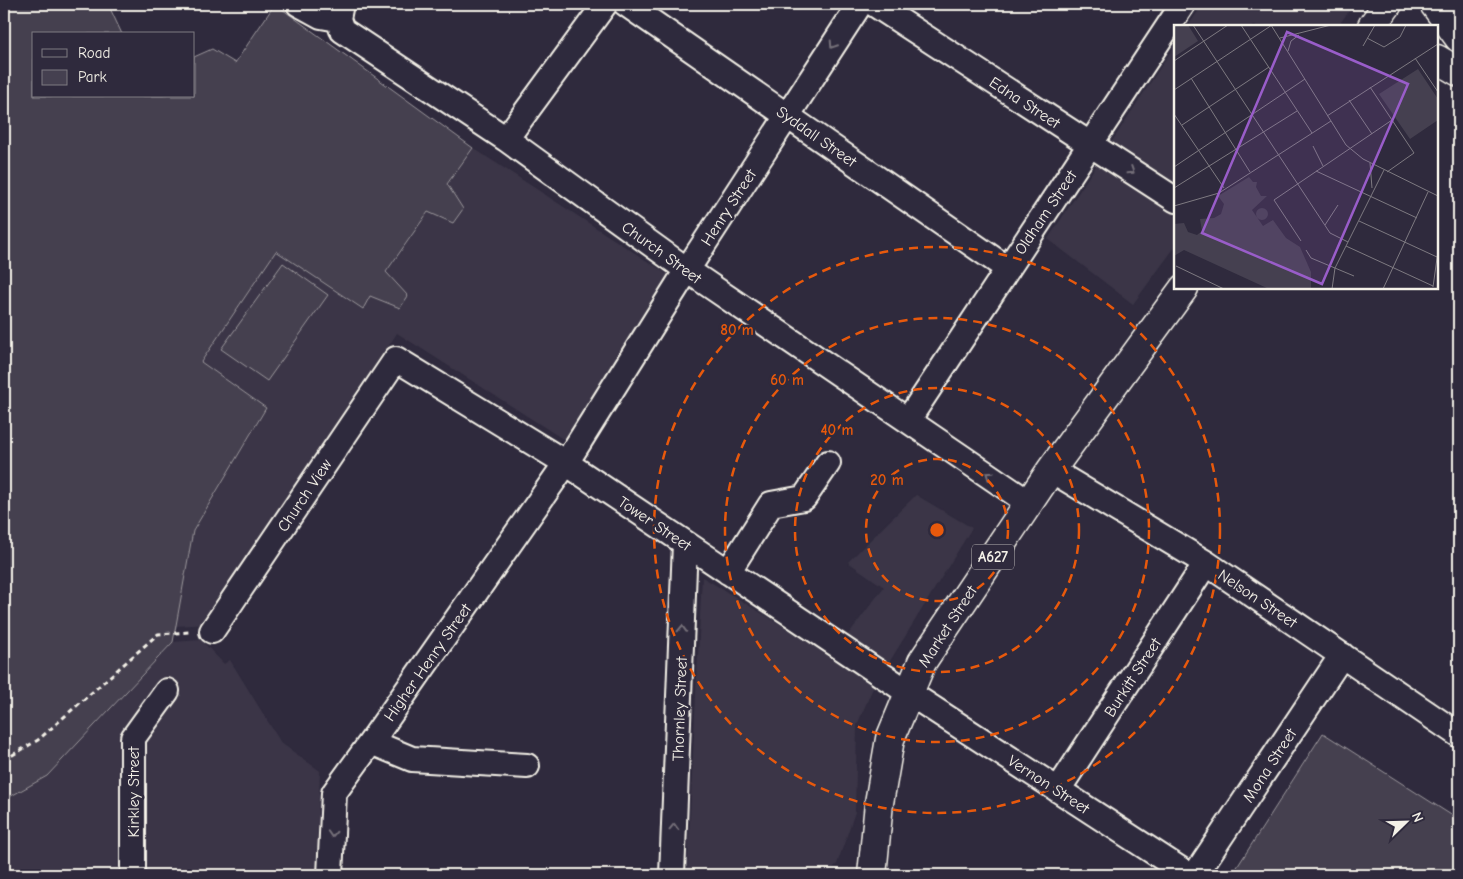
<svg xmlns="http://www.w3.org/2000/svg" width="1463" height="879" viewBox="0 0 1463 879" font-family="'Comic Neue',sans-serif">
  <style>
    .built { fill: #3b3647 }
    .green { fill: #454050; stroke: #9c989c }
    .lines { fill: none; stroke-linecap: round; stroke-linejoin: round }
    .minor-casing { stroke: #f4f1e8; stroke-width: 28 }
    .primary-casing { stroke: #f4f1e8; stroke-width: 31 }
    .path { stroke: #f4f1e8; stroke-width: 3; stroke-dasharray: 5 4; stroke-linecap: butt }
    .minor { stroke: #2f2a3d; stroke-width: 24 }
    .primary { stroke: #2f2a3d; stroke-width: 28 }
    .oneway { stroke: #747079 }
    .ring { fill: none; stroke: #e8590c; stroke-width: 2.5; stroke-dasharray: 9 6 }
    .labels { text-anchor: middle; stroke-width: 5; stroke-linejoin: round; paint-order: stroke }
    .shield { fill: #2f2a3d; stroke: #b9b5b5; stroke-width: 1 }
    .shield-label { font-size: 15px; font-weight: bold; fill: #f4f1e8 }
    .street-label { font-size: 16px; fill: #f4f1e8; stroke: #2f2a3d }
    .inset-road { fill: none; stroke: #7e7a81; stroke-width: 1 }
    .view { fill: #995dc9; fill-opacity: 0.15; stroke: #995dc9; stroke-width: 2.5 }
    .inset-edge { fill: none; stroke: #f4f1e8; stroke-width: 2.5 }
    .centre { fill: #e8590c; stroke: #2f2a3d; stroke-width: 2.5 }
    .ring-label { font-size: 15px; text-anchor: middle; font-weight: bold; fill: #e8590c; stroke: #2f2a3d; stroke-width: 5; stroke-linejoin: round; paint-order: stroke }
  </style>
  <rect width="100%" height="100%" fill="#2f2a3d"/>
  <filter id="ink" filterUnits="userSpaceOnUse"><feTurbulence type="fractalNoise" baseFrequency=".02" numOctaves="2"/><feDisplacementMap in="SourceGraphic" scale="10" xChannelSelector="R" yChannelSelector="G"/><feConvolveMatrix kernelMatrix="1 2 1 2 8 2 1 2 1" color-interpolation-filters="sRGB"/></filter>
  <g filter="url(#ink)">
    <path class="built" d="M 1203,4 L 1354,4 L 1338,26 L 1188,26 Z
      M 1175,45 L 1175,247 L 1133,304 L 1048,239 Z
      M 473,148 L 670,276 L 566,441 L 397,333 L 210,624 L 175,626 L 193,531 L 266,409 L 201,362 L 276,250 L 362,309 L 370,296 L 408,296 L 386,273 Z
      M 916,495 L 972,528 L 872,690 L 857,725 L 855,812 L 837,864 L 825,875 L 687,875 L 702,577 L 832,656 L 884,587 L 848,562 Z
      M 201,640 L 224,664 L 230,660 L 281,743 L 320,771 L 316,875 L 4,875 L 4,800 L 47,776 L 173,642 Z"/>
    <path class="green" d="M 4,4 L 108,4 L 122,34 L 34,34 L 34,96 L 194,96 L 194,57 L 212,49 L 235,63 L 275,4 L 473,148 L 447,184 L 463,209 L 453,223 L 428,212 L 386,272 L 408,296 L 400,308 L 370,296 L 363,309 L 276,251 L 201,362 L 266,408 L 193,531 L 173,642 L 47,776 L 4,800 Z
      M 283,263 L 328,295 L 267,381 L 221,349 Z
      M 1323,733 L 1459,820 L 1459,875 L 1232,875 Z"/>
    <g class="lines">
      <g class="minor-casing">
        <path id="minor" d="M 299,4 L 321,16 L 338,19
          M 341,4 L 338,19 L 342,30 L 506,139 L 687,270 L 1029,503
          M 626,4 L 1008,269
          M 874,4 L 1176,200
          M 506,139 L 605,4
          M 908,420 L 1183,4
          M 1051,470 L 1206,563 L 1459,735
          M 728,572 L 771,504 L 804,498 L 828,463
          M 212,631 L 396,359 L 566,463 L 909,693 L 1189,875
          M 371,742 L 412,759 L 527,766
          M 1058,790 L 1206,563
          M 133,875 L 133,738 L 167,691
          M 330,875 L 334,793 L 371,742 L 566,463 L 687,270 L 860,4
          M 672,875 L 685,543
          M 1195,875 L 1342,655"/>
      </g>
      <g class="primary-casing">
        <path id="primary" d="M 1434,4 L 1459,38
          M 1372,26 L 1388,4
          M 1437,59 L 1459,72
          M 872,875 L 879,803 L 890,739 L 922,662 L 1051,470 L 1184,288"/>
      </g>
      <path class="path" d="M 4,760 L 38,740 L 158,634 L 190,632"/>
      <use href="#minor" class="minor"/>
      <use href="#primary" class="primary"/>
    </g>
    <defs><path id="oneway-chevron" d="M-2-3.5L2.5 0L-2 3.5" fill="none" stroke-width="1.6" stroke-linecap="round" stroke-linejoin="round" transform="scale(1.25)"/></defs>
    <g class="oneway">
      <use href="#oneway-chevron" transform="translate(833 45) rotate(123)"/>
      <use href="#oneway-chevron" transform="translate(1131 171) rotate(33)"/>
      <use href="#oneway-chevron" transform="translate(989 475) rotate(-146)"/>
      <use href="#oneway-chevron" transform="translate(682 629) rotate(-88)"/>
      <use href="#oneway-chevron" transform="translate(674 827) rotate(-88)"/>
      <use href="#oneway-chevron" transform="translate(332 834) rotate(93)"/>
    </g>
  </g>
  <g class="ring">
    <circle cx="937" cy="530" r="71"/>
    <circle cx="937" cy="530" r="142"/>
    <circle cx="937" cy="530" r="212"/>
    <circle cx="937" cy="530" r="283"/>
  </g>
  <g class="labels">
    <rect class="shield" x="972" y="544.5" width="42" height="25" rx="4"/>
    <g class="shield-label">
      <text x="993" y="562">A627</text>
    </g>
    <g class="street-label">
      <text transform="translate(1025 102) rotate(33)" y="6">Edna Street</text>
      <text transform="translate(817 136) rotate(35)" y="6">Syddall Street</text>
      <text transform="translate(728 207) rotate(-57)" y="6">Henry Street</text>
      <text transform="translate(1045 212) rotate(-56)" y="6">Oldham Street</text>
      <text transform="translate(662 252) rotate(36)" y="6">Church Street</text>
      <text transform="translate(304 495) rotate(-56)" y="6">Church View</text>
      <text transform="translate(655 523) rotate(34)" y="6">Tower Street</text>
      <text transform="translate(1258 598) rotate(34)" y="6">Nelson Street</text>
      <text transform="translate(947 626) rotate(-57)" y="6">Market Street</text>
      <text transform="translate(427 662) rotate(-55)" y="6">Higher Henry Street</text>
      <text transform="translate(1132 677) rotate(-57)" y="6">Burkitt Street</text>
      <text transform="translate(679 709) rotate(-88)" y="6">Thornley Street</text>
      <text transform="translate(1269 765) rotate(-57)" y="6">Mona Street</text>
      <text transform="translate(1049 784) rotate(33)" y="6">Vernon Street</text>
      <text transform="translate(133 792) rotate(-90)" y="6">Kirkley Street</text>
    </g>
  </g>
  <g transform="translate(1174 25)">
    <rect width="264" height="264" fill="#2f2a3d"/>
    <path d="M 0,0 L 14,0 L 24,16 L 0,32 ZM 244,44 L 264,74 L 264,95 L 236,114 L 205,69 ZM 75,152 L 79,157 L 83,157 L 82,162 L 87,171 L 93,171 L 78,185 L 89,201 L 99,195 L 112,213 L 126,222 L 137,247 L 137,264 L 95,264 L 10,225 L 0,231 L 0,199 L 10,198 L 14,207 L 23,210 L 28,206 L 26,194 L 40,193 L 47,189 L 50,179 L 44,171 ZM82 189a6 6 0 1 1 12 0a6 6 0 1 1-12 0Z" fill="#454050"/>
    <path class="inset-road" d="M 19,0 L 156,208 L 174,217M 67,0 L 138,108M 97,0 L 172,120 L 189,134 L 264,171M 106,13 L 157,0M 193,13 L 210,22 L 226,12 L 232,0M 189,21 L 201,0M 114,26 L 117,16 L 125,10M 241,33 L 264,67M 0,36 L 54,0M 17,53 L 76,147M 196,62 L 240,128 L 213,147M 0,65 L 98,0M 175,75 L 198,109M 0,89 L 50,163M 153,91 L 264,19M 8,100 L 95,42M 139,121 L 149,141M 196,138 L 198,163M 0,142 L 131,54M 142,146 L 243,193M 0,163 L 123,86M 0,181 L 45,168 L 157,96M 185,196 L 263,232M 151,200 L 164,180M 127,216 L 100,175 L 218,95M 172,221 L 259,261M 132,225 L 137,233 L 180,251M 2,241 L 50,264M 259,262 L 264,226M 158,264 L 161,243 L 210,145M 209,264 L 254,167"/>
    <path class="view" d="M 113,7 L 234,59 L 148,259 L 28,208 Z"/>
    <rect width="264" height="264" class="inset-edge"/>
  </g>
  <circle cx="937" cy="530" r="8" class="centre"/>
  <g class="ring-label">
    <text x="737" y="335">80 m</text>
    <text x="787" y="385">60 m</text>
    <text x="837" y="435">40 m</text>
    <text x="887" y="485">20 m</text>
  </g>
  <rect width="1463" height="879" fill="none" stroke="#2f2a3d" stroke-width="20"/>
  <rect x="10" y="10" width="1443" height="859" fill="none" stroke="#f4f1e8" stroke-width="2" filter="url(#ink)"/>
  <rect x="32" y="32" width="162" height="65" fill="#2f2a3d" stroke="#7e7a81"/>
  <rect x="42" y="49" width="25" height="8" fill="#2f2a3d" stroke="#7e7a81"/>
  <text x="78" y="58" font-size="15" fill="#f4f1e8">Road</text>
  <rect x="42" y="70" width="25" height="15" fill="#454050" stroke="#7e7a81"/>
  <text x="78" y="82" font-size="15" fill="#f4f1e8">Park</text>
  <g transform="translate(1406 822) rotate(67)" stroke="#2f2a3d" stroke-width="4" paint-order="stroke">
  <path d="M0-4L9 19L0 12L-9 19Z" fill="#f4f1e8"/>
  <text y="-8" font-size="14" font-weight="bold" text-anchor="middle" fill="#f4f1e8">N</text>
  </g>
</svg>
